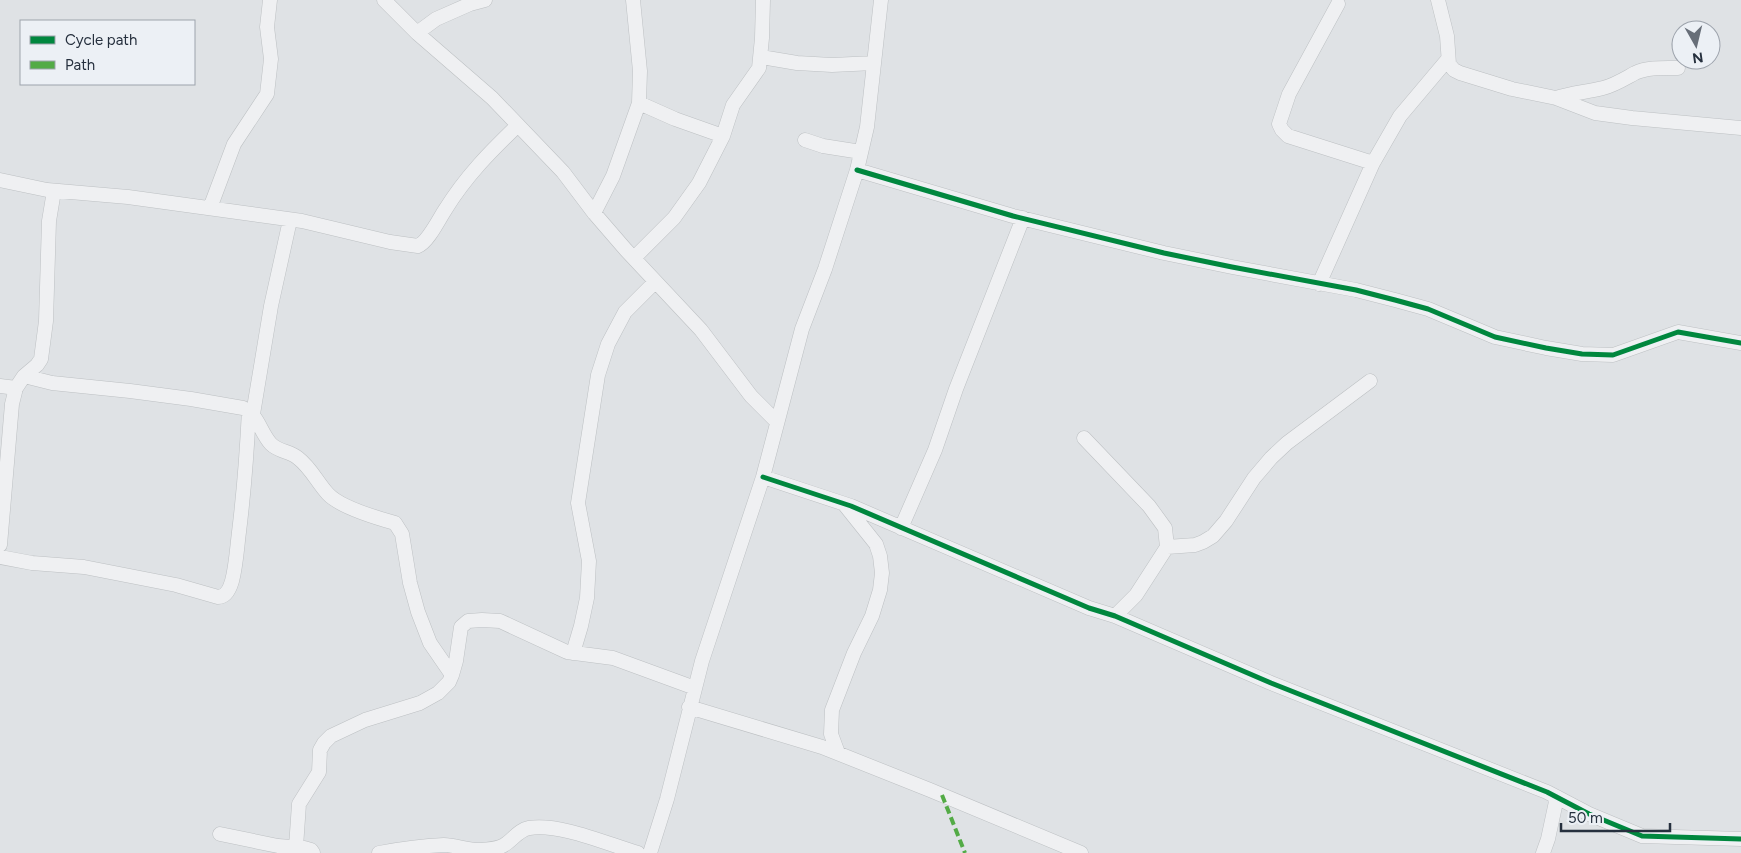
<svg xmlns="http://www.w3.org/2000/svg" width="1741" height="853" viewBox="0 0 1741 853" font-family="Figtree,sans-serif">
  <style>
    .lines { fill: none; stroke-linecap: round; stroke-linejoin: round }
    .minor-casing { stroke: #bdc0c3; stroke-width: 15 }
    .minor { stroke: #eff0f2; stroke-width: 14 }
    .quiet { stroke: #53ab46; stroke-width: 4; stroke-dasharray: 8 4; stroke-linecap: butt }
    .cycleway-casing { stroke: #ecf0f5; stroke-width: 8 }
    .cycleway { stroke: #00873e; stroke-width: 5 }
  </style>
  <rect width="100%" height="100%" fill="#dfe2e5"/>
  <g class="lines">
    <g class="minor-casing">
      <path id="minor" d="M 384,0 L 417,33 L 492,98 L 563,172 L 594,213 L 626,250 L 701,330 L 751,396 L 777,422
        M 1438,0 L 1447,36 L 1449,64 L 1454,70 L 1460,73 L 1512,89 L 1556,98 L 1595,113 L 1632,118 L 1741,128
        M 1338,4 L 1289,94 L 1279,124 L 1282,130 L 1288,136 L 1373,163
        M 417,33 L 436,19 L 470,4 L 485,0
        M 761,57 L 797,63 L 832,65 L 874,63
        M 1556,98 C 1572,93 1587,92 1603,88 C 1615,85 1624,79 1635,73 C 1648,67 1663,68 1678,68
        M 639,103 L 675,119 L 723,136
        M 805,140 L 823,146 L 861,152
        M 857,170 L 1013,216 L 1164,253 L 1232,267 L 1356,290 L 1395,300 L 1428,309 L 1495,337 L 1546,348 L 1582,354 L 1613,355 L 1678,332 L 1741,343
        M 0,180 L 47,190 L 128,197 L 302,221 L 390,242 L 418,246 C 428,242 439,219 445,210 C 466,176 490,152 518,125
        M 210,208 L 234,144 L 267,94 L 271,59 L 267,27 L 270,0
        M 594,213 L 613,176 L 639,103 L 640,71 L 633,0
        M 634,258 L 674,218 L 699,183 L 723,136 L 733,105 L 759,68 L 762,38 L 763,0
        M 1319,284 L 1373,163 L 1400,116 L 1448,59
        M 24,376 L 52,383 L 130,391 L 191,399 L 243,408 C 258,414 260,432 271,444 C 279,452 290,451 298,458 C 311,468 317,482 328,494 C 340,507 377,518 395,523 L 402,534 L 410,583 L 418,612 L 430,643 L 452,675
        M 0,386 L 16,388
        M 253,414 L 271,306 L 290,220
        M 1084,438 L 1149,506 L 1165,528 L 1167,547 L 1136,595 L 1115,616
        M 763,477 L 851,506 L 1089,608 L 1115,616 L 1271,683 L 1547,792 L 1589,814 L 1642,836 L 1741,839
        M 901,528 L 935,450 L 956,389 L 1023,218
        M 0,545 L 12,404 L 16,388 L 24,376 L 37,365 L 41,359 L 46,321 L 49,221 L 54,191
        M 1167,547 L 1195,545 L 1203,542 L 1213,536 L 1226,521 L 1254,478 L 1271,458 L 1287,443 L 1370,381
        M 0,557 L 32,563 L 84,567 L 176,585 L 218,597 C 226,597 230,588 232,581 C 236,566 237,548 239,532 C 244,491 247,451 249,410
        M 573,653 L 581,626 L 587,598 L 589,561 L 578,503 L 598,375 L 608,344 L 625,312 L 655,282
        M 689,707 L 822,747 L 930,790 L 1081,853
        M 838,753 L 831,734 L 832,710 L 854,653 L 872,616 L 880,590 L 882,573 L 880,556 L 876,544 L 844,504
        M 220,834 L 278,846 L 304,848 L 311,850 L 313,853
        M 296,847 L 299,804 L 319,772 L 320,750 L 324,743 L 331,736 L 365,720 L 420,703 L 438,693 L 449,682 L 452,675 L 456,661 L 461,627 L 468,621 L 482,620 L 500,621 L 567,652 L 613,658 L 695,688
        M 379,853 C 400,849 422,846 444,845 C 456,845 469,851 482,850 C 489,849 498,849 504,845 C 513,840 518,830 529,828 C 560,823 607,844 638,853
        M 650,853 L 667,799 L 702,661 L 763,477 L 802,329 L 825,269 L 857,170 L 867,127 L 881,0
        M 1543,853 L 1548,839 L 1557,797"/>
    </g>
    <use href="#minor" class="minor"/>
    <path class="quiet" d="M 942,795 L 965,853"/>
    <g class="cycleway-casing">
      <path id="cycleway" d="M 857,170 L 1013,216 L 1164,253 L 1232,267 L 1356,290 L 1395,300 L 1428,309 L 1495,337 L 1546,348 L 1582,354 L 1613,355 L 1678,332 L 1741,343
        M 763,477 L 851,506 L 1089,608 L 1115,616 L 1271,683 L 1547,792 L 1589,814 L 1642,836 L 1741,839"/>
    </g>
    <use href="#cycleway" class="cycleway"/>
  </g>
  <rect x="20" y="20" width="175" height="65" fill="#ecf0f5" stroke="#9da3ac"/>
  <rect x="30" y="36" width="25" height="8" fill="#00873e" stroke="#9da3ac"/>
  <text x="65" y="45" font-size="15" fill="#26303e">Cycle path</text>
  <rect x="30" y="61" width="25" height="8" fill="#53ab46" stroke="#9da3ac"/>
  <text x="65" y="70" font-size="15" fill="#26303e">Path</text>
  <g transform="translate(1696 45) rotate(172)"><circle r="24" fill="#ecf0f5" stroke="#9da3ac"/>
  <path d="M0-4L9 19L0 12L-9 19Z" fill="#676e78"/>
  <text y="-8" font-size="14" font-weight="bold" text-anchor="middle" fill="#26303e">N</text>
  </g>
  <path d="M1561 823v8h109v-8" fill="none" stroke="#26303e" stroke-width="2.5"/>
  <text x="1568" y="823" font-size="15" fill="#26303e" stroke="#ecf0f5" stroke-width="4" paint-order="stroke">50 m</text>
</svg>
